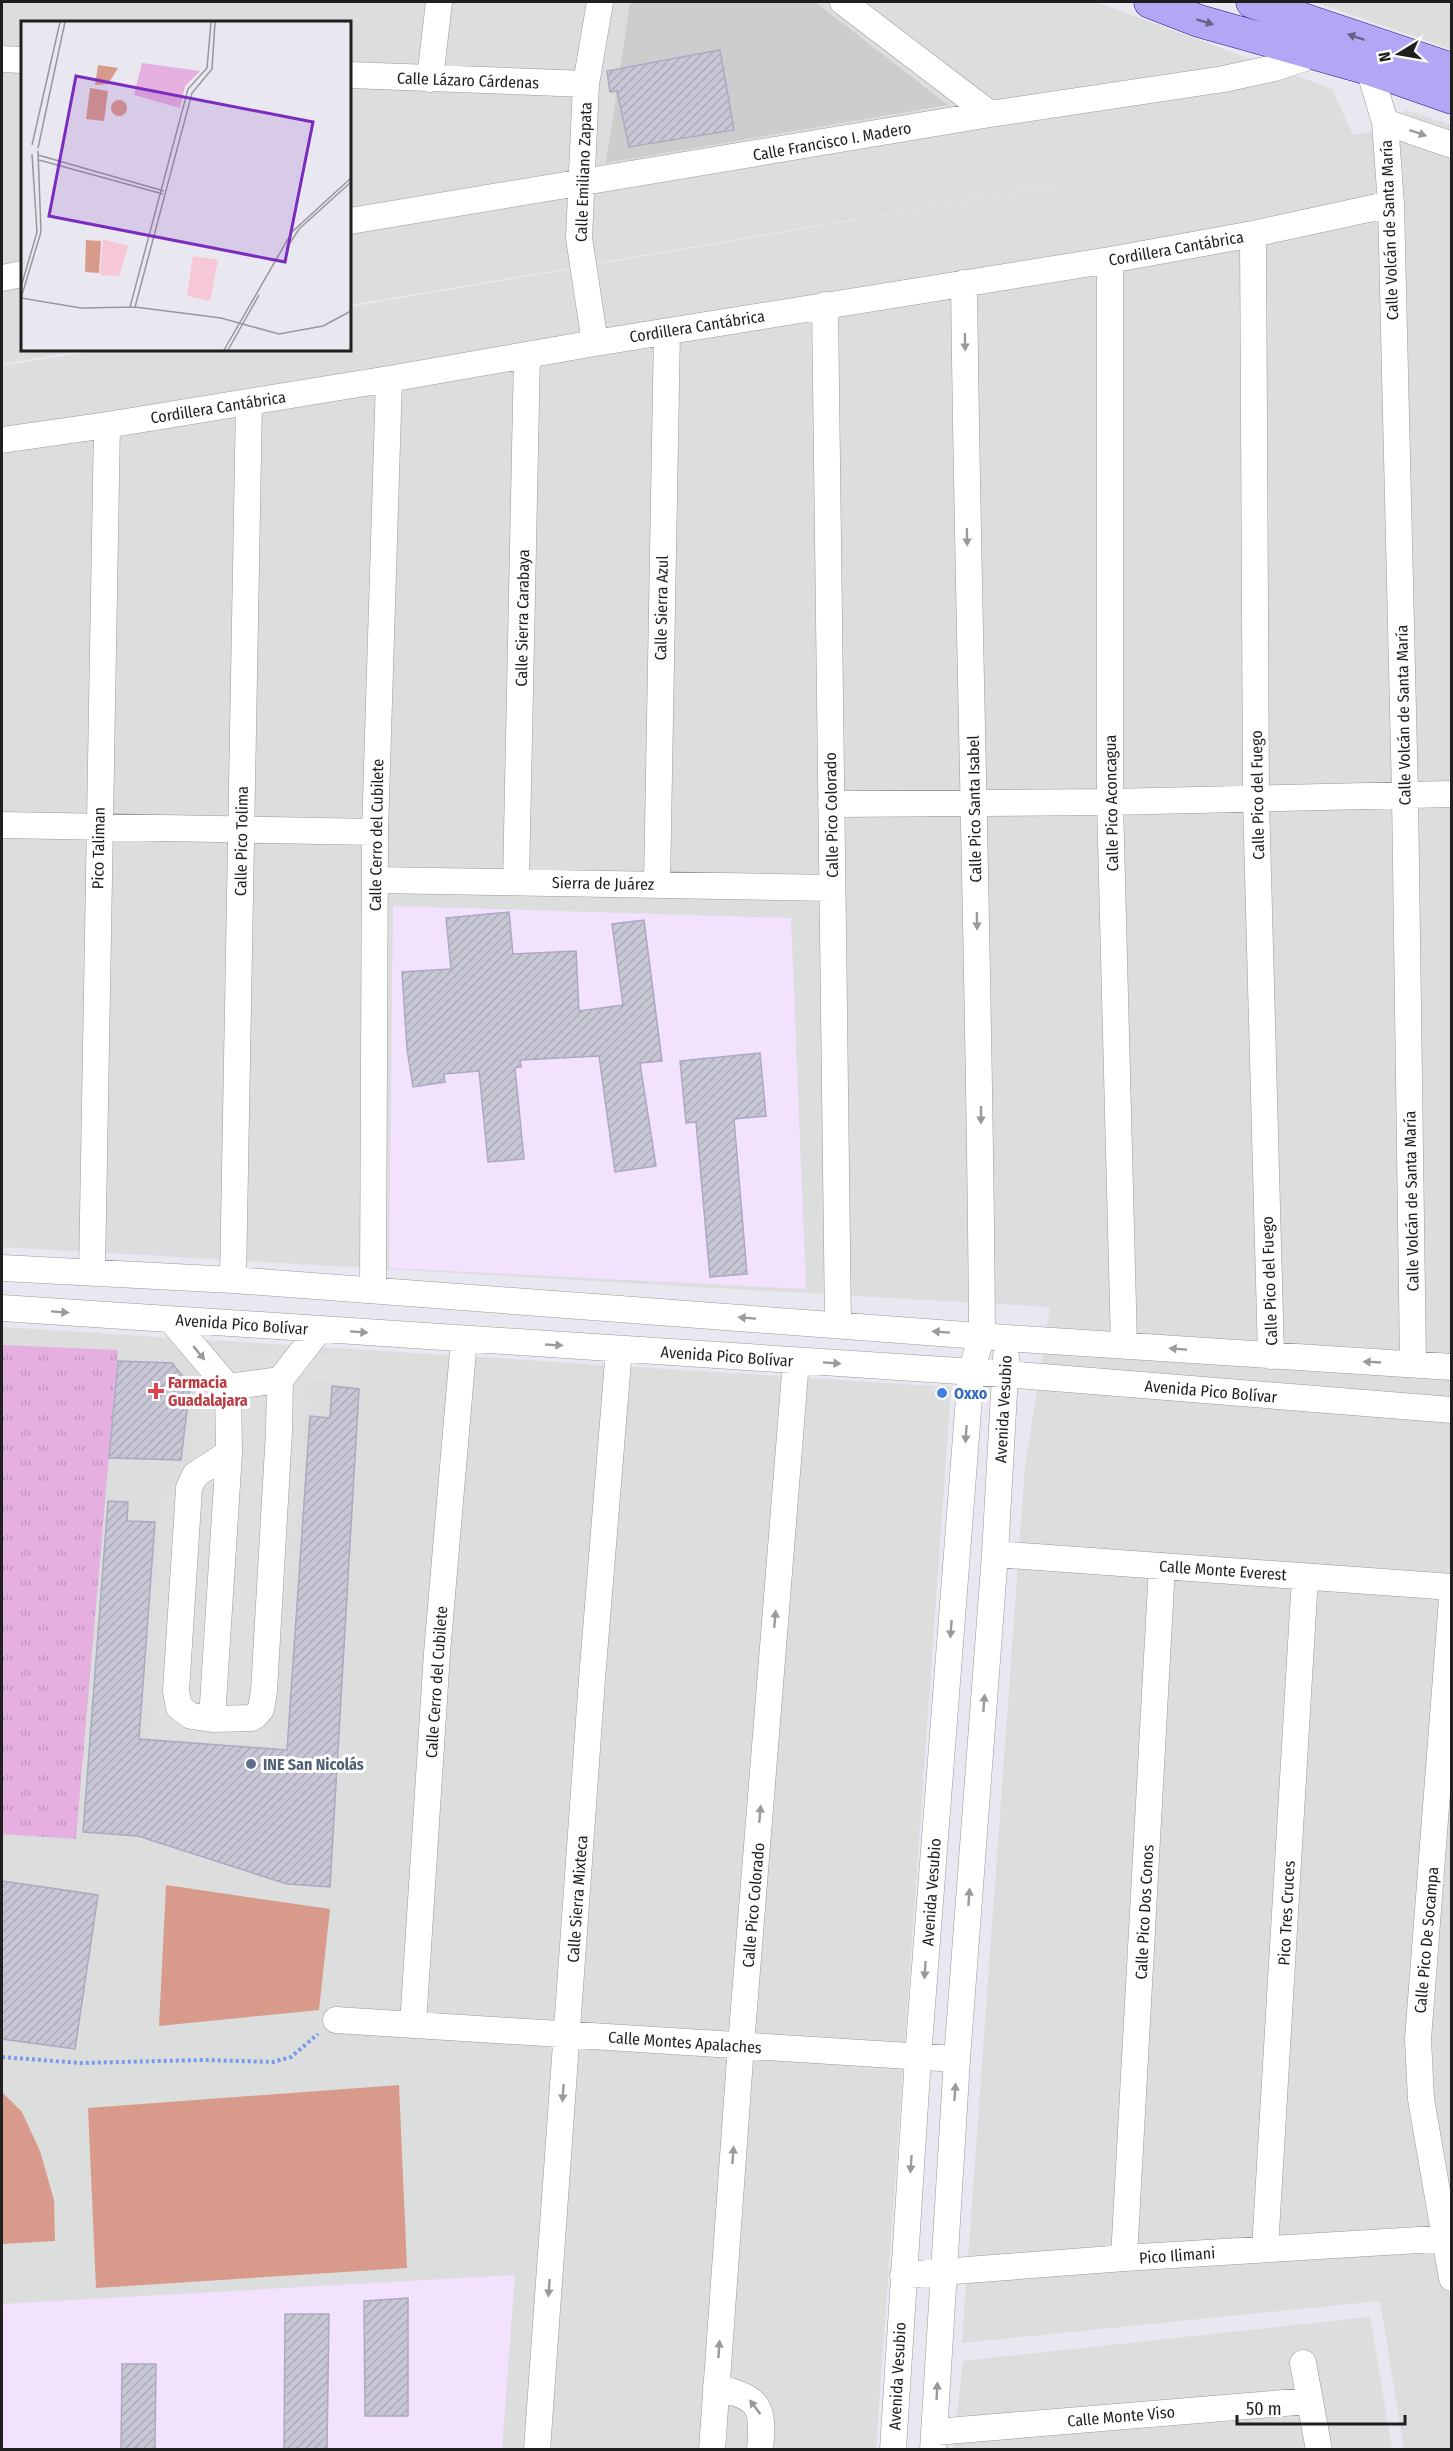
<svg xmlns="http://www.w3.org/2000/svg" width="1453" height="2451" viewBox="0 0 1453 2451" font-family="'Fira Sans Condensed',sans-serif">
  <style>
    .residential { fill: #dcdddd }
    .education { fill: #f2e2fd }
    .religious { fill: #cdcdcd }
    .grass { fill: url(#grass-tufts) }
    .pitch { fill: #d89b8b }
    .parking { fill: #dfdfdf }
    .building { fill: url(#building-hatch); stroke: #abaac0; stroke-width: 1.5 }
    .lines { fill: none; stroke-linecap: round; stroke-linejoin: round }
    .minor-casing { stroke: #999; stroke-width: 27 }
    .major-casing { stroke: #2e0b8f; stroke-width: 33 }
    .path { stroke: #779cef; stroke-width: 4; stroke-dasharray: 3 3; stroke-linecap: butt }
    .minor { stroke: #fff; stroke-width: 26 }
    .major { stroke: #b2a6f5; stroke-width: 32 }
    .oneway { fill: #68628a }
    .oneway2 { fill: #9a9a9a }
    .health-dot { fill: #e0444e; stroke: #fff; stroke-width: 2 }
    .shop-dot { fill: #3f7fe0; stroke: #fff; stroke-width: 2 }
    .service-dot { fill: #5c6f8a; stroke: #fff; stroke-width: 2 }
    .labels { text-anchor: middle; stroke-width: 6; stroke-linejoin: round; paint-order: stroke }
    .street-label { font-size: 16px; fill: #1f1f1f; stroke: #fff }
    .health-label { font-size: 16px; font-weight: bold; fill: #be3a42; stroke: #fff; text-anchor: start }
    .shop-label { font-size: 16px; font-weight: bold; fill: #366cbe; stroke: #fff; text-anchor: start }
    .service-label { font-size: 16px; font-weight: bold; fill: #4e5e75; stroke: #fff; text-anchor: start }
    .inset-road { fill: none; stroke: #98979c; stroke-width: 1.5 }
    .view { fill: #7b2cbf; fill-opacity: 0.15; stroke: #7b2cbf; stroke-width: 3 }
    .inset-edge { fill: none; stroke: #1f1f1f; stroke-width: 3 }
  </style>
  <defs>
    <pattern id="grass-tufts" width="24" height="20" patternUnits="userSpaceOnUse" patternTransform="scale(1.5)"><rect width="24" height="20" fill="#e5b0e0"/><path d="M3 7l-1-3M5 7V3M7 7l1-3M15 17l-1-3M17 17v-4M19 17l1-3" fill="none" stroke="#c497c0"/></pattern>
    <pattern id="building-hatch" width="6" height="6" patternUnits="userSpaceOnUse" patternTransform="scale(1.5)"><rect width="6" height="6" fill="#c8c7d6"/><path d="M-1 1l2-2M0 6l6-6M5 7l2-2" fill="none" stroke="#abaab7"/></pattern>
  </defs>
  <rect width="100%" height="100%" fill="#e9e7ef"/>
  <path class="residential" d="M 2,2 L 1096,2 L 1332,89 L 1353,135 L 1368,132 L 1407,110 L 1451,125 L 1451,2449 L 1404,2449 L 1380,2301 L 962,2343 L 1025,1467 L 1050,1307 L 2,1247 L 2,366 L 100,350 L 350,350 L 350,307 L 1116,175 L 350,305 L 350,22 L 22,22 L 22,350 L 84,350 L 2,364 Z
    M 1314,2 L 1451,2 L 1451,49 Z
    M 2,1327 L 951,1387 L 876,2449 L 2,2449 Z
    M 1370,2317 L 1392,2449 L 953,2450 L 963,2361 Z"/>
  <path class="education" d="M 393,906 L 791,918 L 806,1289 L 389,1268 Z
    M 515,2275 L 502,2449 L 2,2450 L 2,2304 Z"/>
  <path class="religious" d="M 630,2 L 815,2 L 948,105 L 606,163 Z"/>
  <path class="grass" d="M 2,1345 L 118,1350 L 76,1839 L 2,1834 Z"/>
  <path class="pitch" d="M 166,1885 L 330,1909 L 319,2010 L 159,2026 Z
    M 399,2085 L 407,2268 L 96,2288 L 88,2108 Z
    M 2,2092 L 22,2112 L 40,2151 L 54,2200 L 55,2241 L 2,2244 Z"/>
  <path class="parking" d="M 198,1349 L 361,1356 L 358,1385 L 309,1381 L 270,1745 L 147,1739 L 161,1497 L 199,1461 Z"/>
  <path class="building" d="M 720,50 L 734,130 L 629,147 L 617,91 L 610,92 L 607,71 Z
    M 509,912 L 513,954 L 576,951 L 579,1011 L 623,1005 L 612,924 L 644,920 L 662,1061 L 640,1063 L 656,1166 L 615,1172 L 599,1056 L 520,1060 L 521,1067 L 515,1068 L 524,1159 L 488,1162 L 479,1071 L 444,1074 L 445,1082 L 413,1087 L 407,1049 L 402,972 L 451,969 L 446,918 Z
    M 760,1053 L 766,1116 L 734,1119 L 747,1274 L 710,1277 L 696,1122 L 686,1123 L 680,1061 Z
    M 118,1361 L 172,1363 L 190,1385 L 181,1460 L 109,1458 Z
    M 332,1386 L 359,1389 L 330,1887 L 287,1884 L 138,1836 L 83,1832 L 108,1501 L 128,1502 L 127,1521 L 155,1522 L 139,1739 L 287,1750 L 310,1416 L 330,1418 Z
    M 2,1881 L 98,1895 L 75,2049 L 2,2039 Z
    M 408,2298 L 408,2416 L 365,2416 L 364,2301 Z
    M 285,2314 L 329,2314 L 327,2450 L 284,2450 Z
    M 122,2364 L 156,2364 L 155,2450 L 121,2450 Z"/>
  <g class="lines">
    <g class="minor-casing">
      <path id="minor" d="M 843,2 L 990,114
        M 2,59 L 22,60
        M 1369,69 L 1385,122 L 1391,204 L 1405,794 L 1413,1364
        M 350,75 L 586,84
        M 430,79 L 439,2
        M 1385,122 L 1452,145
        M 350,221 L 990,114 L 1224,79 L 1274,68 L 1302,59 L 1313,53
        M 1253,234 L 1256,799 L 1271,1356
        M 1110,260 L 1110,802 L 1124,1345
        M 2,278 L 22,274
        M 825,305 L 838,1324
        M 595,343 L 579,238 L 586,84 L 600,2
        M 2,440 L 107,425 L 389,379 L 595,343 L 1110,260 L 1253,234 L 1391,204
        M 831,804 L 1110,802 L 1452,794
        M 2,825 L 375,832
        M 375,880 L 832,888
        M 516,882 L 527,355
        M 657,884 L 667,332
        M 2,1268 L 233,1280 L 1006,1338 L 1452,1367
        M 92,1272 L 107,425
        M 233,1280 L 249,402
        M 373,1290 L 375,832 L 389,379
        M 2,1308 L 1005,1374 L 1452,1410
        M 171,1320 L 228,1387 L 229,1453 L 212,1719
        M 228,1387 L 280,1380
        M 229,1453 L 195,1475 L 189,1488 L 176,1691 L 179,1707 L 191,1716 L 212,1719 L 251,1718 L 256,1715 L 261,1709 L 264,1691 L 279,1431 L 280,1380 L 319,1330
        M 995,1554 L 1452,1587
        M 1452,1600 L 1418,2039 L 1421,2099 L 1452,2278
        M 336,2020 L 957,2059
        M 413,2025 L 437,1653 L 464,1339
        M 1265,2249 L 1305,1577
        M 1124,2258 L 1162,1566
        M 903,2275 L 1124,2258 L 1452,2238
        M 1303,2363 L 1319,2450
        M 716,2387 C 760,2399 764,2404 760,2450
        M 935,2432 L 1308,2401
        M 537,2450 L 592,1679 L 619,1349
        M 712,2450 L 741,2045 L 796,1361
        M 893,2450 L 918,2057 L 971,1372 L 982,1335 C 980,985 968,634 964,283
        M 933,2450 L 957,2059 L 995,1554 L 1006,1357"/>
    </g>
    <g class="major-casing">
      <path id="major" d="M 1150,2 L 1199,21 L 1369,69 L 1452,98
        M 1252,2 L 1452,69"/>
    </g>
    <path class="path" d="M 2,2057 L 80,2063 L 204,2060 L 273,2062 L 291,2057 L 318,2034"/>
    <use href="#minor" class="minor"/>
    <use href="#major" class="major"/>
  </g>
  <defs><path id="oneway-solid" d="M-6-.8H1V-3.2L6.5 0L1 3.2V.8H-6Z" transform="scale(1.5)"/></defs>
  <g class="oneway">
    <use href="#oneway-solid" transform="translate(1205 22) rotate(17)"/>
    <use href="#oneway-solid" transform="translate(1356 37) rotate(-161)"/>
  </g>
  <g class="oneway2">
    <use href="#oneway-solid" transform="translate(1418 133) rotate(19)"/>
    <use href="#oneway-solid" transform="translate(965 342) rotate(89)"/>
    <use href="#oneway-solid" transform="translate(967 537) rotate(89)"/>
    <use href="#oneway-solid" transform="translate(977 921) rotate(89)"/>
    <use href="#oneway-solid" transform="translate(981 1115) rotate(90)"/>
    <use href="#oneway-solid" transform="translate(60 1312) rotate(4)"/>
    <use href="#oneway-solid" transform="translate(747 1318) rotate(-176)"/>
    <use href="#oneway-solid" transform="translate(359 1332) rotate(4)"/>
    <use href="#oneway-solid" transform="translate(941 1332) rotate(-176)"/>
    <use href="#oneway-solid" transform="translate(554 1345) rotate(3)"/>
    <use href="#oneway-solid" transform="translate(1178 1349) rotate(-176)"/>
    <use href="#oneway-solid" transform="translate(199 1353) rotate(50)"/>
    <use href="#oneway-solid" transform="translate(1372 1362) rotate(-177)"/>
    <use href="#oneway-solid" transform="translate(832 1363) rotate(4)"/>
    <use href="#oneway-solid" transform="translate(966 1434) rotate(94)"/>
    <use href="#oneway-solid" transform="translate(775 1619) rotate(-85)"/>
    <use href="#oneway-solid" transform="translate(951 1629) rotate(94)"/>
    <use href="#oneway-solid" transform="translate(984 1703) rotate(-86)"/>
    <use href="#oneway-solid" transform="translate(760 1814) rotate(-85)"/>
    <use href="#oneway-solid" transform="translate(969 1897) rotate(-86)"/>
    <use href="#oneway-solid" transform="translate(925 1970) rotate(94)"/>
    <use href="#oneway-solid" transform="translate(955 2092) rotate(-86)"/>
    <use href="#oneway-solid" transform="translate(563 2093) rotate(94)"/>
    <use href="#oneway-solid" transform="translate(733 2155) rotate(-86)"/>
    <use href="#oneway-solid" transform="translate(911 2164) rotate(94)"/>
    <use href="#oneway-solid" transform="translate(549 2288) rotate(94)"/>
    <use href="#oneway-solid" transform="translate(719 2349) rotate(-86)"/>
    <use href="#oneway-solid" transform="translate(937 2391) rotate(-87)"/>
    <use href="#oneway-solid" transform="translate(755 2407) rotate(-127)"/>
  </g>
  <path class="health-dot" d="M153 1382h6v6h6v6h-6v6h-6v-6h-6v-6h6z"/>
  <circle class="shop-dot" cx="942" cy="1393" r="6"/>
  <circle class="service-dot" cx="251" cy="1764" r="6"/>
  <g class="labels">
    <g class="street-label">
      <text transform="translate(468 80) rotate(2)" y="6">Calle Lázaro Cárdenas</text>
      <text transform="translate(832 141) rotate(-10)" y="6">Calle Francisco I. Madero</text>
      <text transform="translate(583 172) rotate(-88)" y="6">Calle Emiliano Zapata</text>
      <text transform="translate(1389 230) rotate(-92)" y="6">Calle Volcán de Santa María</text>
      <text transform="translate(1176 248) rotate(-10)" y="6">Cordillera Cantábrica</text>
      <text transform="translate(697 326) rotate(-9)" y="6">Cordillera Cantábrica</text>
      <text transform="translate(218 407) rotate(-9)" y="6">Cordillera Cantábrica</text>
      <text transform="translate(661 608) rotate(-89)" y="6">Calle Sierra Azul</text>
      <text transform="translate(522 618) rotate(-89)" y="6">Calle Sierra Carabaya</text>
      <text transform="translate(1403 715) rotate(-91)" y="6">Calle Volcán de Santa María</text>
      <text transform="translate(1257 795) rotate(-91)" y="6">Calle Pico del Fuego</text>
      <text transform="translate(1111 803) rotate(-91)" y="6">Calle Pico Aconcagua</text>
      <text transform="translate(974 809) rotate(-91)" y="6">Calle Pico Santa Isabel</text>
      <text transform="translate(831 815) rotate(-91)" y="6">Calle Pico Colorado</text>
      <text transform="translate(376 835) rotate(-89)" y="6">Calle Cerro del Cubilete</text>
      <text transform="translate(241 841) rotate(-89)" y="6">Calle Pico Tolima</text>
      <text transform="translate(98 848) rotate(-89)" y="6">Pico Taliman</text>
      <text transform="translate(603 883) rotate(1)" y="6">Sierra de Juárez</text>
      <text transform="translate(1411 1201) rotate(-91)" y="6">Calle Volcán de Santa María</text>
      <text transform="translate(1269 1281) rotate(-92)" y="6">Calle Pico del Fuego</text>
      <text transform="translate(242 1324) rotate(4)" y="6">Avenida Pico Bolívar</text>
      <text transform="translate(727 1356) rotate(4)" y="6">Avenida Pico Bolívar</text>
      <text transform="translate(1211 1391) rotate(5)" y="6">Avenida Pico Bolívar</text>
      <text transform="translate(1003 1409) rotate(-87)" y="6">Avenida Vesubio</text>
      <text transform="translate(1223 1570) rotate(4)" y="6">Calle Monte Everest</text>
      <text transform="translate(436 1682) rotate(-86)" y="6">Calle Cerro del Cubilete</text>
      <text transform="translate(931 1892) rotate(-86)" y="6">Avenida Vesubio</text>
      <text transform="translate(577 1899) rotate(-86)" y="6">Calle Sierra Mixteca</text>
      <text transform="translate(753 1905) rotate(-85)" y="6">Calle Pico Colorado</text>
      <text transform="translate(1144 1912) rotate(-87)" y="6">Calle Pico Dos Conos</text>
      <text transform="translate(1286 1913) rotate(-87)" y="6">Pico Tres Cruces</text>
      <text transform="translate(1426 1940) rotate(-85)" y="6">Calle Pico De Socampa</text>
      <text transform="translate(685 2042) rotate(4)" y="6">Calle Montes Apalaches</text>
      <text transform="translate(1177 2255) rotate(-4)" y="6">Pico Ilimani</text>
      <text transform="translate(897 2376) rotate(-87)" y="6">Avenida Vesubio</text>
      <text transform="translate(1121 2416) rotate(-5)" y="6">Calle Monte Viso</text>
    </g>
    <g class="health-label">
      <text x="168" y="1388">Farmacia<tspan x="168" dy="18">Guadalajara</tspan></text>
    </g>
    <g class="shop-label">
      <text x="954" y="1399">Oxxo</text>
    </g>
    <g class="service-label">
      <text x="263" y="1770">INE San Nicolás</text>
    </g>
  </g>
  <g transform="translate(21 21)">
    <rect width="330" height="330" fill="#e9e7ef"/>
    <path d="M 121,42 L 179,50 L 164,65 L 159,87 L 113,74 Z" fill="#e5b0e0"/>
    <path d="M 82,218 L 107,225 L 98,255 L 79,254 ZM 172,235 L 197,239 L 189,280 L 166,275 Z" fill="#f6c7d6"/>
    <path d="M 77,44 L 97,47 L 87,63 L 74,64 ZM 69,67 L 87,70 L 83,100 L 65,98 ZM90 87a8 8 0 1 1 16 0a8 8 0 1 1-16 0ZM 65,219 L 80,220 L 78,252 L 64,251 Z" fill="#d89b8b"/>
    <path class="inset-road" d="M 11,124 L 39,1M 17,127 L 44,1M 17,134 L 143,170M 18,139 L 142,173M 265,228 L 278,208 L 330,161M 0,266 L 16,211 L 11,133M 0,277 L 60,287 L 114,286 L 200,297 L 258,313 L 302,305 L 330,290M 0,277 L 20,211 L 17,130M 109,286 L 167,68 L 186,47 L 190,1M 114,286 L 171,72 L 191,48 L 194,1M 203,329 L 271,211 L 330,157M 207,329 L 238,274"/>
    <path class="view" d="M 55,55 L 292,101 L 264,241 L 28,195 Z"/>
    <rect width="330" height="330" class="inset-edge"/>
  </g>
  <rect width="1453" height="2451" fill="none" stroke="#1f1f1f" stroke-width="6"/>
  <g transform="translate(1399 54) rotate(259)" stroke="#ffffff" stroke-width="4.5" paint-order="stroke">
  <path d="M0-4.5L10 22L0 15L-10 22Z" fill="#1f1f1f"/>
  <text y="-9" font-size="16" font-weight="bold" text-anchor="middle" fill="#1f1f1f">N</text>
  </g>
  <path d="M1237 2415v9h168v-9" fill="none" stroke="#1f1f1f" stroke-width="3"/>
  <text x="1246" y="2415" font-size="18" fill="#1f1f1f" stroke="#ffffff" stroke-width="4.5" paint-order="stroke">50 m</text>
</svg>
